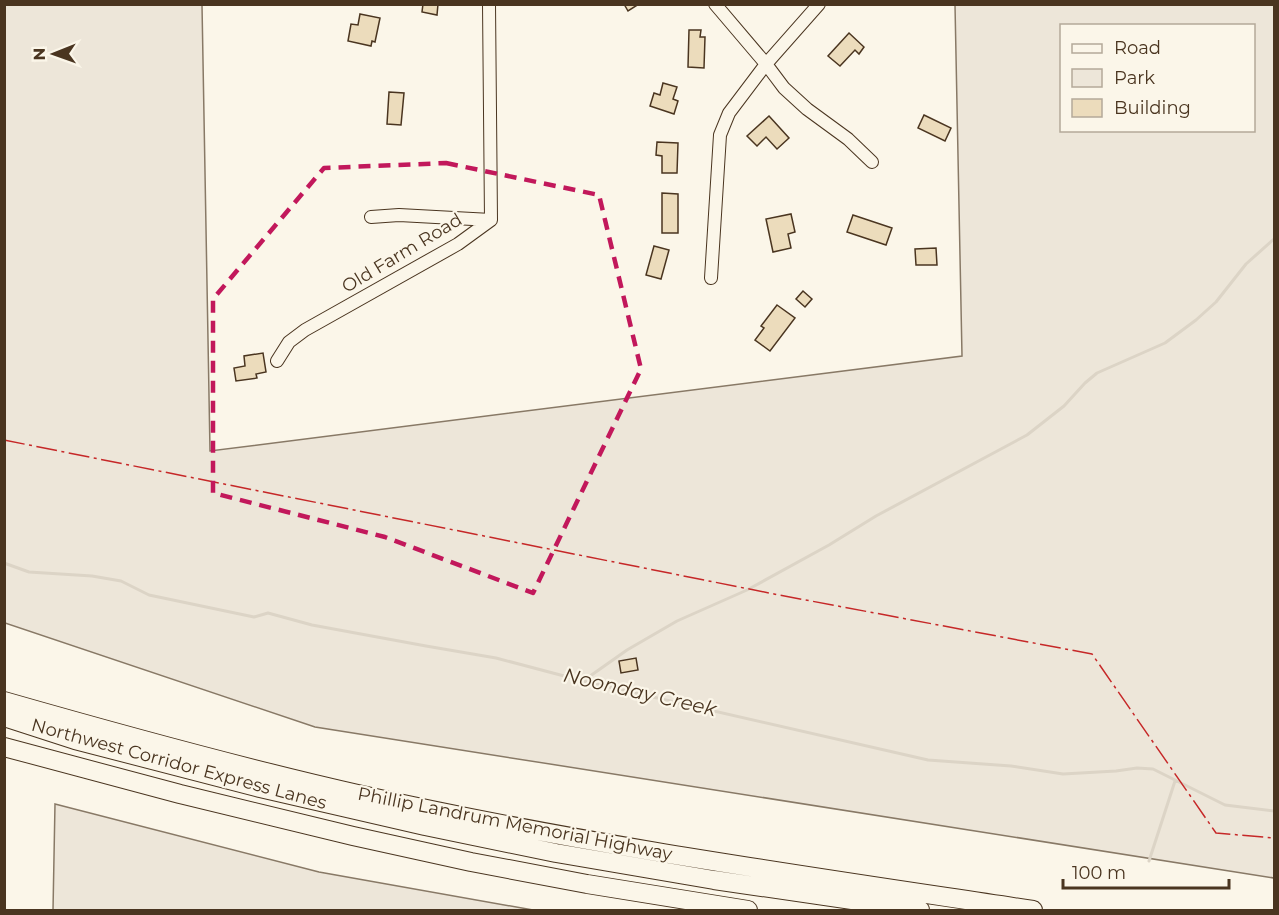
<svg xmlns="http://www.w3.org/2000/svg" width="1279" height="915" viewBox="0 0 1279 915" font-family="Montserrat,sans-serif">
  <style>
    .green { fill: #ede6d9; stroke: #887966; stroke-width: 1.5; fill-rule: evenodd }
    .lines { fill: none; stroke-linecap: round; stroke-linejoin: round }
    .stream { stroke: #dcd4c6; stroke-width: 3 }
    .building { fill: #ecdcbc; stroke: #4a3520; stroke-width: 1.5 }
    .minor-casing { stroke: #4a3520; stroke-width: 14 }
    .highway-casing { stroke: #4a3520; stroke-width: 20 }
    .minor { stroke: #fbf6e9; stroke-width: 12 }
    .highway { stroke: #fbf6e9; stroke-width: 18 }
    .power { stroke: #c62828; stroke-width: 1.5; stroke-dasharray: 21 4.5 3 4.5; stroke-linecap: butt }
    .marked { fill: none; stroke: #c2185b; stroke-width: 4.5; stroke-dasharray: 12 8; stroke-linejoin: round }
    .labels { text-anchor: middle; stroke-width: 4.5; stroke-linejoin: round; paint-order: stroke }
    .street-label { font-size: 18px; fill: #4a3520; stroke: #fbf6e9 }
    .water-label { font-size: 20px; font-style: italic; fill: #4a3520; stroke: #fbf6e9 }
  </style>
  <rect width="100%" height="100%" fill="#fbf6e9"/>
  <path class="green" d="M 4,5 L 202,5 L 210,451 L 962,356 L 955,5 L 1274,5 L 1274,878 L 315,727 L 5,623 ZM 1062,26 L 1254,26 L 1254,130 L 1062,130 Z
    M 55,804 L 319,872 L 533,910 L 53,910 Z"/>
  <g class="lines">
    <path class="stream" d="M 4,563 L 29,572 L 92,576 L 121,581 L 149,595 L 254,617 L 268,613 L 312,625 L 426,646 L 496,658 L 583,681 L 928,760 L 1011,766 L 1063,774 L 1116,771 L 1137,768 L 1153,769 L 1225,805 L 1274,811
      M 583,681 L 627,650 L 677,621 L 747,590 L 829,545 L 876,516 L 1027,435 L 1064,406 L 1085,383 L 1097,373 L 1165,343 L 1196,320 L 1216,302 L 1246,264 L 1274,239
      M 1149,861 L 1175,781"/>
  </g>
  <path class="building" d="M 423,4 L 438,4 L 437,15 L 422,12 Z
    M 624,4 L 639,4 L 628,11 Z
    M 360,14 L 380,18 L 375,42 L 372,41 L 371,46 L 348,41 L 351,24 L 358,25 Z
    M 689,30 L 701,30 L 700,37 L 705,37 L 704,68 L 688,67 Z
    M 849,33 L 864,47 L 859,54 L 855,50 L 840,66 L 828,56 Z
    M 663,83 L 677,87 L 673,99 L 678,101 L 674,114 L 650,106 L 654,93 L 660,95 Z
    M 389,92 L 404,93 L 401,125 L 387,124 Z
    M 924,115 L 951,128 L 945,141 L 918,128 Z
    M 769,116 L 789,138 L 777,149 L 766,137 L 757,146 L 747,136 Z
    M 657,142 L 678,143 L 677,173 L 662,173 L 662,156 L 656,155 Z
    M 662,193 L 678,194 L 678,233 L 662,233 Z
    M 791,214 L 795,232 L 788,234 L 791,248 L 773,252 L 766,219 Z
    M 853,215 L 892,228 L 886,245 L 847,232 Z
    M 654,246 L 669,250 L 661,279 L 646,275 Z
    M 936,248 L 937,265 L 916,265 L 915,249 Z
    M 803,291 L 812,299 L 805,307 L 796,299 Z
    M 777,305 L 795,318 L 770,351 L 755,340 L 764,328 L 761,326 Z
    M 263,353 L 266,372 L 256,374 L 257,378 L 236,381 L 234,368 L 245,366 L 244,356 Z
    M 636,658 L 638,670 L 621,673 L 619,661 Z"/>
  <g class="lines">
    <g class="minor-casing">
      <path id="minor" d="M 715,4 L 766,64 L 784,88 L 807,109 L 848,139 L 872,162
        M 371,217 L 399,215 L 491,220
        M 711,278 L 720,135 L 729,113 L 766,64 L 819,4
        M 277,361 L 289,342 L 305,330 L 458,244 L 491,220 L 489,4"/>
    </g>
    <g class="highway-casing">
      <path id="highway" d="M 4,701 C 123,735 242,768 362,795 C 584,845 808,876 1033,910
        M 4,717 L 75,740 L 260,788 L 425,826 L 556,853 L 714,880 L 920,910
        M 4,747 L 180,794 L 353,836 L 471,862 L 587,884 L 748,910"/>
    </g>
    <use href="#minor" class="minor"/>
    <use href="#highway" class="highway"/>
    <path class="power" d="M 4,440 L 774,594 L 1092,654 L 1216,833 L 1274,838"/>
  </g>
  <path class="marked" d="M 446,163 L 599,195 L 641,369 L 533,593 L 385,537 L 213,493 L 213,299 L 324,168 Z"/>
  <g class="labels">
    <g class="street-label">
      <text transform="translate(402 253) rotate(-31)" y="6">Old Farm Road</text>
      <text transform="translate(179 764) rotate(15)" y="6">Northwest Corridor Express Lanes</text>
      <text transform="translate(515 824) rotate(11)" y="6">Phillip Landrum Memorial Highway</text>
    </g>
    <g class="water-label">
      <text transform="translate(640 692) rotate(13)" y="7">Noonday Creek</text>
    </g>
  </g>
  <rect width="1279" height="915" fill="none" stroke="#4a3520" stroke-width="12"/>
  <rect x="1060" y="24" width="195" height="108" fill="#fbf6e9" stroke="#b4a999" stroke-width="1.5"/>
  <rect x="1072" y="44" width="30" height="9" fill="#fbf6e9" stroke="#b4a999" stroke-width="1.5"/>
  <text x="1114" y="54" font-size="18" fill="#4a3520">Road</text>
  <rect x="1072" y="69" width="30" height="18" fill="#ede6d9" stroke="#b4a999" stroke-width="1.5"/>
  <text x="1114" y="84" font-size="18" fill="#4a3520">Park</text>
  <rect x="1072" y="99" width="30" height="18" fill="#ecdcbc" stroke="#b4a999" stroke-width="1.5"/>
  <text x="1114" y="114" font-size="18" fill="#4a3520">Building</text>
  <g transform="translate(54 54) rotate(269)" stroke="#fbf6e9" stroke-width="4.5" paint-order="stroke">
  <path d="M0-4.5L10 22L0 15L-10 22Z" fill="#4a3520"/>
  <text y="-9" font-size="16" font-weight="bold" text-anchor="middle" fill="#4a3520">N</text>
  </g>
  <path d="M1063 879v9h166v-9" fill="none" stroke="#4a3520" stroke-width="3"/>
  <text x="1072" y="879" font-size="18" fill="#4a3520" stroke="#fbf6e9" stroke-width="4.5" paint-order="stroke">100 m</text>
</svg>
